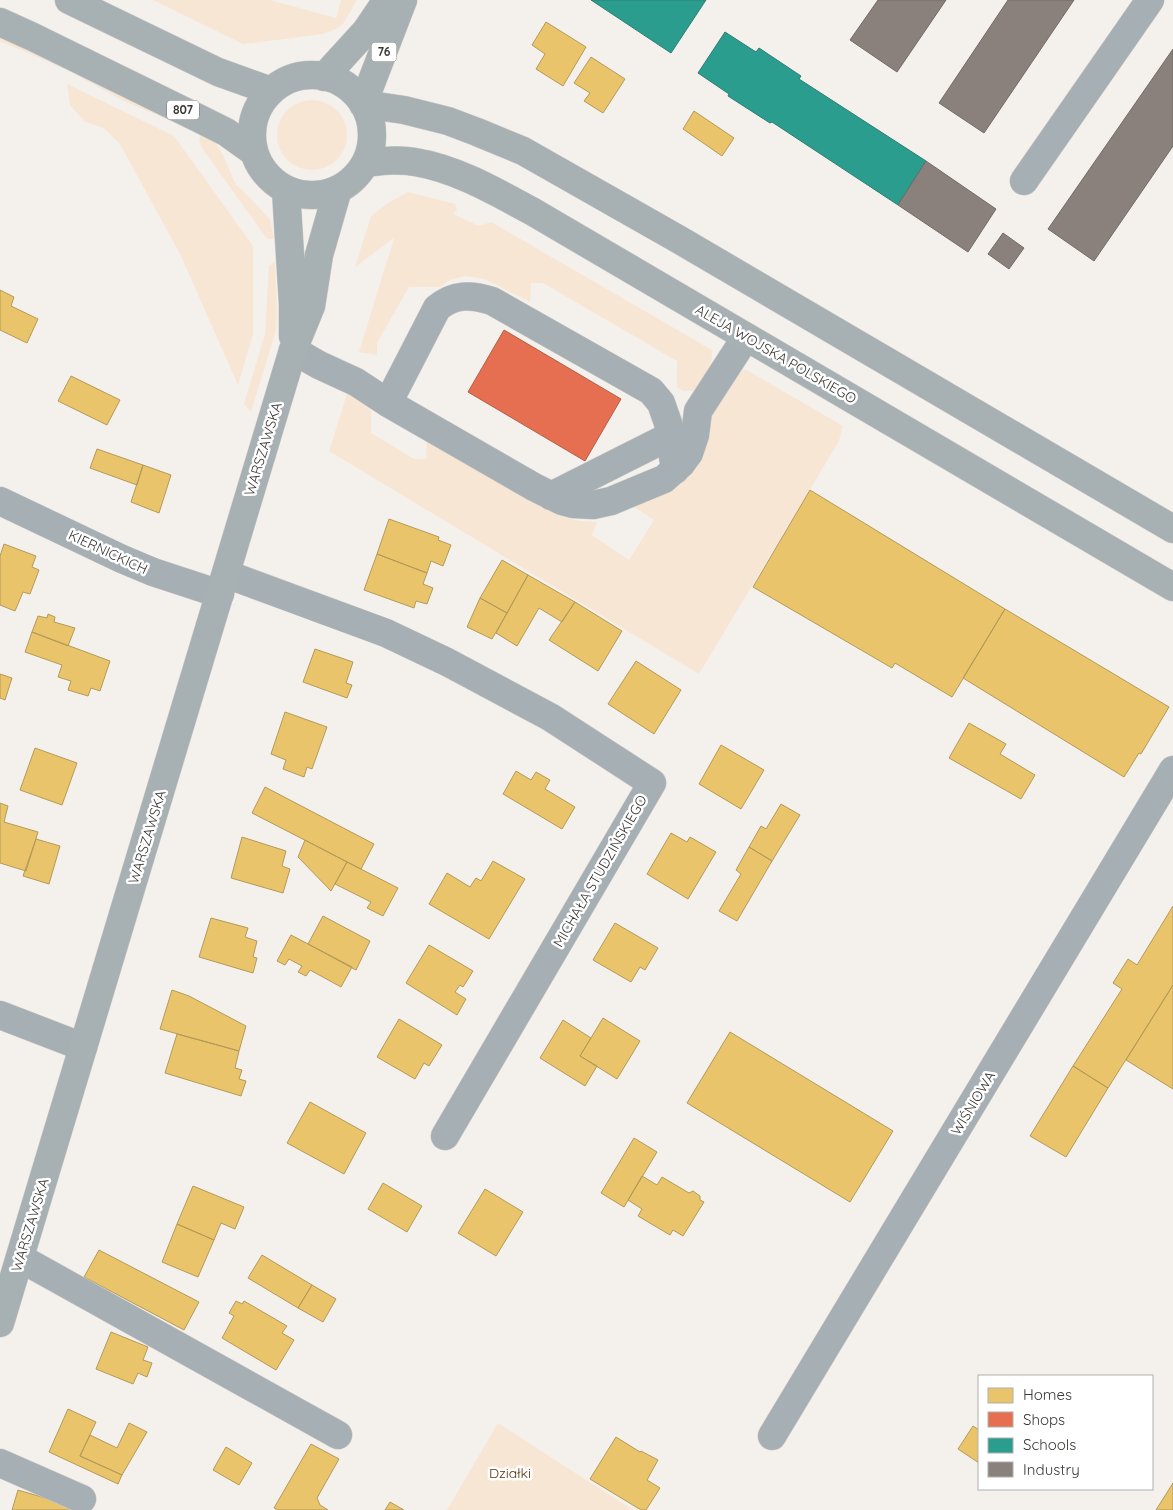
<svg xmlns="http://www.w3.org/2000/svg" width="1173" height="1510" viewBox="0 0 1173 1510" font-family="Quicksand,sans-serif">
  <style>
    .green { fill: #f8e6d5 }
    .homes { fill: #e9c46a; stroke: #b49a5a }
    .shops { fill: #e76f51; stroke: #b35e48 }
    .schools { fill: #2a9d8f; stroke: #2f7e74 }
    .industry { fill: #8a817c; stroke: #726b66 }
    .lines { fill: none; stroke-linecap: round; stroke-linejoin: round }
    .minor-casing { stroke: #cecbc8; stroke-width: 29 }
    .major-casing { stroke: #cecbc8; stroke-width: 29 }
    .minor { stroke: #a6afb3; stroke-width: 28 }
    .major { stroke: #a7b0b3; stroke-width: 28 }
    .labels { text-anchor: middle; stroke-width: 5; stroke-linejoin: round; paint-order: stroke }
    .shield { fill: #fff; stroke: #757371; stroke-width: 1 }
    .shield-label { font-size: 12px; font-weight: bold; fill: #3a3734 }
    .street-label { font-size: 14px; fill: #3a3734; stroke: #fff }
    .park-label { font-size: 14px; fill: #583308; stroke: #fff }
  </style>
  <rect width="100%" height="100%" fill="#f4f0ec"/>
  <path class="green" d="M 153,0 L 270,0 L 336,18 L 341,0 L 357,0 L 343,24 L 336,29 L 323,34 L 243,44 Z
    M 0,34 L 179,120 L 178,124 L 124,101 L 65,69 L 0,41 Z
    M 67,84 L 174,136 L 253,246 L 253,334 L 238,385 L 180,254 L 120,144 L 104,128 L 85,122 L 70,105 Z
    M277 135a35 35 0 1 1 70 0a35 35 0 1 1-70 0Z
    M 201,133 L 214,140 L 224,157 L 235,183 L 270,219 L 274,239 L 268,239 L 265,236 L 202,148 L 199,139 Z
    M 408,192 L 455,204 L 457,210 L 453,214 L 479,226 L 491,222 L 712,350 C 714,366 702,378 693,391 L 683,391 L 677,387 L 677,361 L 543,283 L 531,283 L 530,302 L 484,279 L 466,276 L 450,280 L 440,287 L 409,287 L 377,343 L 377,355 L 359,352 L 394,238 L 355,267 L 371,216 L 388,203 Z
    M 275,261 L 277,310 L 276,330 L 251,412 L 244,404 L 265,334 L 269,266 Z
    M 745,369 L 843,426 L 839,441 L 699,674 L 329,451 L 348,391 L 371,408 L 371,433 L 414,459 L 426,459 L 427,438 L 433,440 L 561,516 L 580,521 L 597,522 L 592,535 L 629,560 L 654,520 L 633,506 L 708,426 C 714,408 730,379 745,369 Z
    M 498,1423 L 633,1510 L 447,1510 Z"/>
  <path class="homes" d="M 546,22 L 586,47 L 563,86 L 536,69 L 545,54 L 532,45 Z
    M 591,57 L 625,79 L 603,113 L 584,101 L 590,93 L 574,83 Z
    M 694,111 L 734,138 L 722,156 L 683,129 Z
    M 0,290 L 14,297 L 11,306 L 38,319 L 27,343 L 0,330 Z
    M 71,376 L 120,400 L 107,425 L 58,401 Z
    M 97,449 L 143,465 L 137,485 L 90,468 Z
    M 143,465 L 171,475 L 159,513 L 131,502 Z
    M 810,490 L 1005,609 L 952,697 L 895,663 L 892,668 L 753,587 Z
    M 389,519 L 439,537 L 438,540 L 451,545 L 443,566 L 431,561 L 427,573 L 377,554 Z
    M 4,544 L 36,556 L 32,567 L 39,570 L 30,594 L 23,592 L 15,611 L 0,605 L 0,556 Z
    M 377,554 L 427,573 L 423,584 L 433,588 L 427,604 L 416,601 L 414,608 L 364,590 Z
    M 502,560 L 528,575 L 507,613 L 480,598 Z
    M 528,575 L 575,602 L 562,622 L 539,608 L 517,646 L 496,633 Z
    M 480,598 L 507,613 L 492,639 L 467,627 Z
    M 575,602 L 622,631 L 598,671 L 549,640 Z
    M 1005,609 L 1169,707 L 1141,754 L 1139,753 L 1124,777 L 963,678 Z
    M 48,614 L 55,617 L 54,622 L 75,628 L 68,646 L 32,632 L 38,616 L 47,618 Z
    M 32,632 L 110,661 L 100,691 L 91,688 L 88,696 L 68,690 L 71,681 L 58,677 L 62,665 L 25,652 Z
    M 315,649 L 353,662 L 346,683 L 352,685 L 347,698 L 303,682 Z
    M 636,661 L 681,690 L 654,734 L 608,704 Z
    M 0,674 L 12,678 L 5,700 L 0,698 Z
    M 285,712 L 327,727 L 312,769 L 307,767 L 304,777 L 283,769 L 286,760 L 271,754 Z
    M 969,723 L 1006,744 L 1000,754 L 1035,775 L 1021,799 L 949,758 Z
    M 721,745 L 764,770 L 741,809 L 699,784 Z
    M 35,748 L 77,763 L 62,805 L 20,790 Z
    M 516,771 L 531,780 L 536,772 L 550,780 L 545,789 L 575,807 L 562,829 L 503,794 Z
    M 265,787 L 374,844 L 361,869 L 252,813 Z
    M 0,803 L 8,806 L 4,822 L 38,832 L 26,871 L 0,863 Z
    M 781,804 L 800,815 L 772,861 L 749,847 L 761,826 L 766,829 Z
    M 671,833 L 687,842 L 690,837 L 716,852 L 688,899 L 647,874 Z
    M 242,837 L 286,851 L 282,866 L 290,869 L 283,893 L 231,878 Z
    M 36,839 L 60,846 L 49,884 L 23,876 Z
    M 305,840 L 347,862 L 331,891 L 298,857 Z
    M 749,847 L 772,861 L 737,921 L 719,911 L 741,874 L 736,870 Z
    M 493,861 L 525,879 L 489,939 L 429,904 L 447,873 L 470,887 L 476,878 L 481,881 Z
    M 347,862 L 398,888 L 383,916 L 367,908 L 371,902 L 335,884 Z
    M 1173,906 L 1173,985 L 1108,1088 L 1073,1066 L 1122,989 L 1113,983 L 1128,959 L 1137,965 Z
    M 323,916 L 370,941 L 356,970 L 308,944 Z
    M 211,918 L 248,928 L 245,937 L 257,941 L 253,957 L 257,958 L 253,973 L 199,957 Z
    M 615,923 L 658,948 L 645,970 L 640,967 L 631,982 L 593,960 Z
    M 291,935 L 352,967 L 341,987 L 310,970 L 306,976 L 298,972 L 302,966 L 289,959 L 285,965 L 277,961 Z
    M 429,945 L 473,971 L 463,987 L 460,985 L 455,992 L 466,999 L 457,1015 L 406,983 Z
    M 1173,985 L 1173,1089 L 1126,1060 Z
    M 172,990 L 189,996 L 246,1026 L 239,1051 L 160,1029 Z
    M 603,1018 L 640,1041 L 617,1079 L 580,1056 Z
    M 399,1019 L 442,1045 L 429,1066 L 424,1063 L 415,1079 L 377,1057 Z
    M 563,1020 L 591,1038 L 580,1056 L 597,1066 L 585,1086 L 540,1058 Z
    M 730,1032 L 893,1131 L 850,1202 L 687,1103 Z
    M 177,1034 L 239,1051 L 235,1068 L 242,1070 L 239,1079 L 246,1081 L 241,1096 L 165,1073 Z
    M 1073,1066 L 1108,1088 L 1066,1157 L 1030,1136 Z
    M 310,1102 L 366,1133 L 344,1174 L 287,1143 Z
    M 634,1138 L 657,1152 L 624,1207 L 601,1193 Z
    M 642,1176 L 657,1185 L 662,1177 L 689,1193 L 693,1191 L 700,1196 L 700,1200 L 704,1202 L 683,1236 L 673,1230 L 670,1235 L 638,1216 L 642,1209 L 628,1200 Z
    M 383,1183 L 422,1206 L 407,1232 L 368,1209 Z
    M 193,1186 L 244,1207 L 235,1229 L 221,1223 L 214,1240 L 177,1224 Z
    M 485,1189 L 523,1212 L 496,1256 L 458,1233 Z
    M 177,1224 L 214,1240 L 198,1277 L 162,1262 Z
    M 99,1250 L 199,1302 L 184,1330 L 84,1277 Z
    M 262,1255 L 312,1285 L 298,1308 L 248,1278 Z
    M 312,1285 L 336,1299 L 323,1322 L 298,1308 Z
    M 236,1301 L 242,1304 L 244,1301 L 287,1326 L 282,1333 L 294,1340 L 276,1370 L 222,1338 L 234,1316 L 229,1313 Z
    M 111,1332 L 148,1347 L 143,1360 L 152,1363 L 147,1377 L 138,1373 L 133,1384 L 96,1369 Z
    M 68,1409 L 96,1422 L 80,1456 L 122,1475 L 118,1484 L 49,1452 Z
    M 129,1423 L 147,1432 L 122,1475 L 80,1456 L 90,1435 L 117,1448 Z
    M 973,1426 L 979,1430 L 979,1463 L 958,1449 Z
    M 616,1437 L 640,1452 L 641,1451 L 658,1460 L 647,1480 L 660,1488 L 646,1510 L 641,1510 L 590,1479 Z
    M 311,1444 L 339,1459 L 317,1498 L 320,1505 L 328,1510 L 278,1510 L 274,1508 Z
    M 226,1447 L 252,1463 L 239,1485 L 213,1470 Z
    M 1173,1483 L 1173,1510 L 1156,1510 Z
    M 18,1490 L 72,1506 L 71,1510 L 12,1510 Z
    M 390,1502 L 404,1510 L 385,1510 Z"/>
  <path class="shops" d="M 504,330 L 621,399 L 585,461 L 468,392 Z"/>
  <path class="schools" d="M 591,0 L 706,0 L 671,53 Z
    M 725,32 L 756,52 L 759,48 L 801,76 L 799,79 L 926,161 L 898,205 L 772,122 L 770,123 L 728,96 L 729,94 L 698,73 Z"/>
  <path class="industry" d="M 878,0 L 946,0 L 897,72 L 850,40 Z
    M 1008,0 L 1074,0 L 984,133 L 939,103 Z
    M 1173,49 L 1173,146 L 1094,261 L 1048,229 Z
    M 926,161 L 996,209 L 968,252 L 898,205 Z
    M 1003,233 L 1024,248 L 1009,269 L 988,254 Z"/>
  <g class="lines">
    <g class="minor-casing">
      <path id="minor" d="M 1024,181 L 1150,0
        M 293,350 L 319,365 L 356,382 L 388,403 L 534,487 L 562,501 L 573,504 L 593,505 L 611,501 L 664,479 L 681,464 L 689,453 L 695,435 L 698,411 L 746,337
        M 388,403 L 437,308 C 454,294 471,294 492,301 L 651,391 L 661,403 L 668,423 L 675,470
        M 551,496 L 670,436
        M 0,501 L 122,559 L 153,572 L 220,594
        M 226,574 L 386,633 L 447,662 L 550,717 L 652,783 L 445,1136
        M 0,1015 L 83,1047
        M 20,1258 L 338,1435
        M 772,1436 L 1173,770
        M 0,1463 L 82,1499"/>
    </g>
    <g class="major-casing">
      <path id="major" d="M 69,0 L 218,72 L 271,91
        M 0,22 L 33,37 L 198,118 L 226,132 L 254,152
        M252 135a60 60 0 1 1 120 0a60 60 0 1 1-120 0Z
        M 324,77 L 366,31 L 387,0
        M 363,104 L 404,110 L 448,121 L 477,132 L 523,151 L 678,239 L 1173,529
        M 363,104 L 403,0
        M 365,163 C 382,161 399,159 415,162 C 458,169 498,193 535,213 L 1173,587
        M 286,190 L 293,304 L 293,336
        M 0,1323 L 293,350 L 311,306 L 319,255 L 338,189"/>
    </g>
    <use href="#minor" class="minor"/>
    <use href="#major" class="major"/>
  </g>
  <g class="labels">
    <g class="shield">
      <rect x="371.5" y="42.5" width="25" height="19" rx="4"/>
      <rect x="167" y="100.5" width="32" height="19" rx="4"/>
    </g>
    <g class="shield-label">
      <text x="384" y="56">76</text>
      <text x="183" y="114">807</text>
    </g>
    <g class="street-label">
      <text transform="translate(776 354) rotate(30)" y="5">ALEJA WOJSKA POLSKIEGO</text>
      <text transform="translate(263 449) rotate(-73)" y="5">WARSZAWSKA</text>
      <text transform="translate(108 552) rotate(25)" y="5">KIERNICKICH</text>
      <text transform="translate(147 837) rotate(-73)" y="5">WARSZAWSKA</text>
      <text transform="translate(600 871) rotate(-60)" y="5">MICHAŁA STUDZIŃSKIEGO</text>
      <text transform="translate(973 1103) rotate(-59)" y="5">WIŚNIOWA</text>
      <text transform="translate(30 1225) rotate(-73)" y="5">WARSZAWSKA</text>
    </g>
    <g class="park-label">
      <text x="510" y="1478">Działki</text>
    </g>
  </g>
  <rect x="978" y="1375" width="175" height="115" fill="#ffffff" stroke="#b0afae"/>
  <rect x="988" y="1388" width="25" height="15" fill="#e9c46a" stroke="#b0afae"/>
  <text x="1023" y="1400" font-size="15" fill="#3a3734">Homes</text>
  <rect x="988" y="1412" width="25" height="15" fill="#e76f51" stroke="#b0afae"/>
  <text x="1023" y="1425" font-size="15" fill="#3a3734">Shops</text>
  <rect x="988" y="1438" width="25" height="15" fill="#2a9d8f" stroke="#b0afae"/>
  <text x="1023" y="1450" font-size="15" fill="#3a3734">Schools</text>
  <rect x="988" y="1462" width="25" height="15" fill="#8a817c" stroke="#b0afae"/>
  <text x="1023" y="1475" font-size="15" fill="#3a3734">Industry</text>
</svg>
